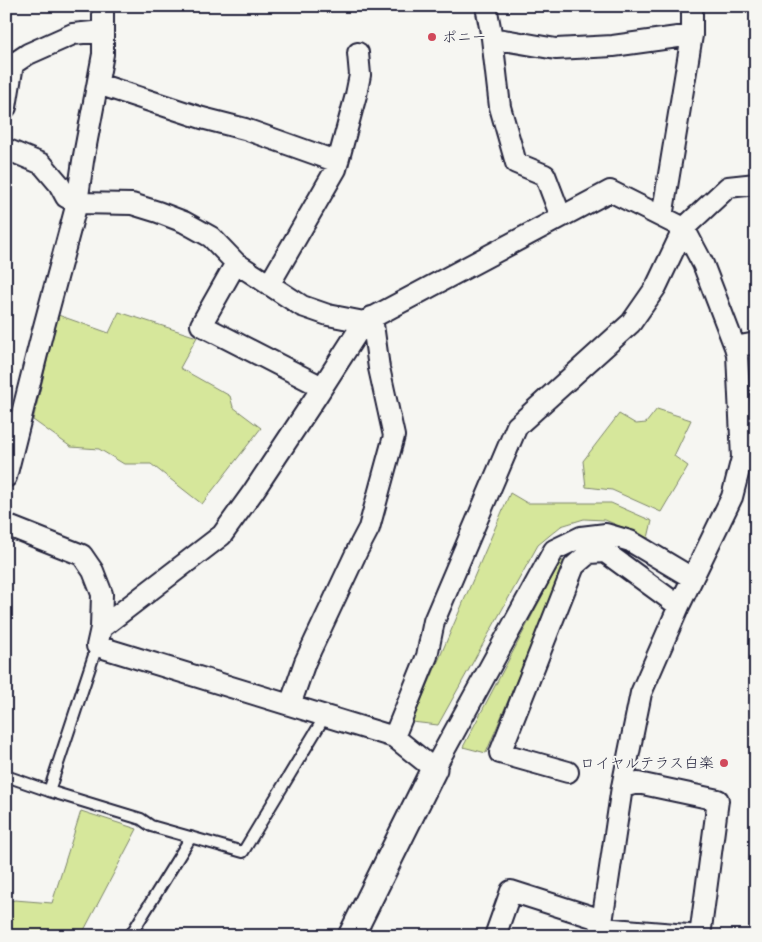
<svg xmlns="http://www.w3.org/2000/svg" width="762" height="942" viewBox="0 0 762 942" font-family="Dekko,'Klee One',sans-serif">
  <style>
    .green { fill: #d6e79b; stroke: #7c846b }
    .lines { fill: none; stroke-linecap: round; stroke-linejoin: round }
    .service-casing { stroke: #22223b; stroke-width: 14 }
    .minor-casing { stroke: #22223b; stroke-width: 24 }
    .tertiary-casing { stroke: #22223b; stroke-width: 29 }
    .service { stroke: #f6f6f2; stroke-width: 10 }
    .minor { stroke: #f6f6f2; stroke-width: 20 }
    .tertiary { stroke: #f6f6f2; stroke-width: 25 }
    .poi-dot { fill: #d1495b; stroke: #f6f6f2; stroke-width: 2 }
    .labels { text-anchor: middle; stroke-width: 4; stroke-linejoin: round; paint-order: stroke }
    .poi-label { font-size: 15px; fill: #22223b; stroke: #f6f6f2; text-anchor: start }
  </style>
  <rect width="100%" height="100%" fill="#f6f6f2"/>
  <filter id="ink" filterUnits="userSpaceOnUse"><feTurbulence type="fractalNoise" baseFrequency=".02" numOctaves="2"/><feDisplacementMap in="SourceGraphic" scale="10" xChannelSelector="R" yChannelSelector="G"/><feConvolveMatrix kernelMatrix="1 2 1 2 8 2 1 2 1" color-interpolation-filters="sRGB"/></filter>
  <g filter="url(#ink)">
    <path class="green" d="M 119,312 L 197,337 L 180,368 L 230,396 L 233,407 L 261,428 L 202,504 L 151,464 L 124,464 L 99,449 L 71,447 L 33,420 L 58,315 L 109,333 Z
      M 657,409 L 691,420 L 674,456 L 688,466 L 661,512 L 612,490 L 586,487 L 583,461 L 619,414 L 636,424 L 646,423 Z
      M 510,493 L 527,503 L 611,503 L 652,521 L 648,538 L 605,520 L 584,519 L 561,526 L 538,545 L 438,725 L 412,722 Z
      M 561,560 L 566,563 L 486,753 L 463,747 Z
      M 81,811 L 137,829 L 81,936 L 6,936 L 6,902 L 15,900 L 52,903 Z"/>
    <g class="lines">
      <g class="service-casing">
        <path id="service" d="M 6,776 L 49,791 L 141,819 L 151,826 L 243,852 L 325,716
          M 49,791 L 97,646
          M 130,936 L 191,837"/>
      </g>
      <g class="minor-casing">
        <path id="minor" d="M 103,6 L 103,31
          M 486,6 L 492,38 L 500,107 L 516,163 L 545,175 L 561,217
          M 492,38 L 556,49 L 613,46 L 692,35
          M 6,60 L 13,64 L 28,54 L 73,34 L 103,31 L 103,54 L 83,161 L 77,203 L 42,334 L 6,477
          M 98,84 L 202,118 L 245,129 L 338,162
          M 6,107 L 13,64
          M 6,149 L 42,164 L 59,184 L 66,197 L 77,203 L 132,204 L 158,212 L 184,222 L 211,237 L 236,263 L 302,306 L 328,315 L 364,322
          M 662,217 L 692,35 L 692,6
          M 236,263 L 201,325 L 322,387
          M 269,285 L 336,169 L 356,95 L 360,75 L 358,53
          M 735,347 L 756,343
          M 6,525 L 82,555 L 93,571 L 102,594 L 101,628 L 97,646 L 394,737 L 434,769 L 554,550 L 581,537 L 606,534 L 630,541 L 692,578
          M 101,628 L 222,535 L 253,492 L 316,397 L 364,322 L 610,191 L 684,228 L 703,264 L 735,347 L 737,354 L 742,458 L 732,497 L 679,606 L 641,693 L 622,787 L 600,936
          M 290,705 L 305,662 L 358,549 L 369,528 L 394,436 L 379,368 L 372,317
          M 394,737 L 427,656 L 434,621 L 517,426 L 631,323 L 656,287 L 684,228 L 728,187 L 756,184
          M 568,772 L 500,753 L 574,566 L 589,553 L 605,552 L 679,606
          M 622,787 L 638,783 L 718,800 L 700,936
          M 601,928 L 700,936
          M 495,936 L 511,891 L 602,920"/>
      </g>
      <g class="tertiary-casing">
        <path id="tertiary" d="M 351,936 L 434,769"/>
      </g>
      <use href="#service" class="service"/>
      <use href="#minor" class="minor"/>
      <use href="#tertiary" class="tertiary"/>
    </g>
  </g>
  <g class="poi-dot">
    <circle cx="432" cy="37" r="5"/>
    <circle cx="724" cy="763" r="5"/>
  </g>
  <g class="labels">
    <g class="poi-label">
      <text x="442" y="42">ポニー</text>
      <text x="714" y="768" text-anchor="end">ロイヤルテラス白楽</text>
    </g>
  </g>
  <rect width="762" height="942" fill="none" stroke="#f6f6f2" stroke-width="25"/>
  <rect x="12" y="12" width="737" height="917" fill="none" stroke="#22223b" stroke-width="2" filter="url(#ink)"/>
</svg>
